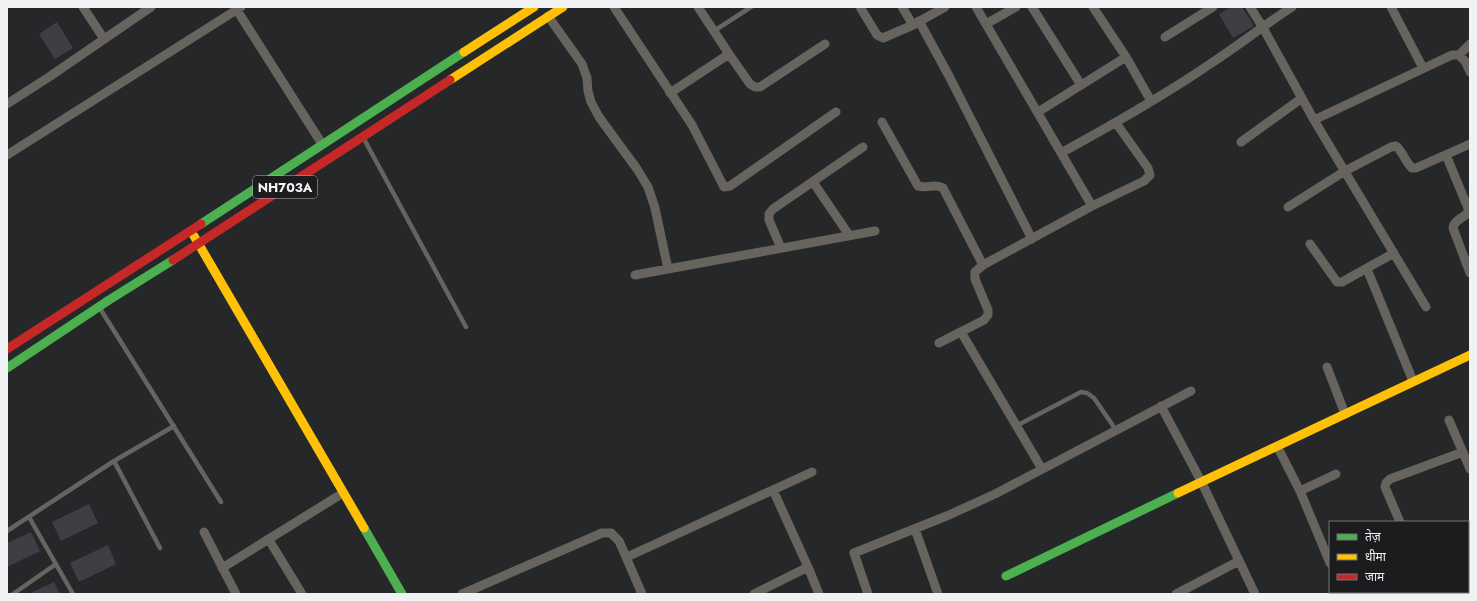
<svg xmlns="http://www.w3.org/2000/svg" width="1477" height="601" viewBox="0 0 1477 601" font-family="Jost,'Noto Sans Devanagari',sans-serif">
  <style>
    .building { fill: #3d3f45 }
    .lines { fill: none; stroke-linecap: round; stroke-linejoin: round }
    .lane { stroke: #676460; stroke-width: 4.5 }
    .street { stroke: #676460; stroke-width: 9 }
    .fast { stroke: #4caf50; stroke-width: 9 }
    .slow { stroke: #ffc107; stroke-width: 9 }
    .jam { stroke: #c62828; stroke-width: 9 }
    .labels { text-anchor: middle; stroke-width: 4; stroke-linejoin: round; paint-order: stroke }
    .shield { fill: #1c1c1f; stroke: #b1b2b4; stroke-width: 1 }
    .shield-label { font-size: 13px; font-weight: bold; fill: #f1f2f4 }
  </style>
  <rect width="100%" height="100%" fill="#262728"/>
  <path class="building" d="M 1231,7 L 1242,7 L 1254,26 L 1233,38 L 1219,14 Z
    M 57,22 L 73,48 L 55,59 L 39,34 Z
    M 89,504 L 98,523 L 61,541 L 52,522 Z
    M 31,532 L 40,551 L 7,567 L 7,543 Z
    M 108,545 L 116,564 L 79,582 L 70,563 Z
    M 54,582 L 60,594 L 28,594 Z"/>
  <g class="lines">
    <path class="lane" d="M 714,31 L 751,7
      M 364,139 L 466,327
      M 101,310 L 221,502
      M 1016,426 L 1081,392 L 1087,393 L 1094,398 L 1116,430
      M 114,461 L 160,548
      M 29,517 L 73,594
      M 7,531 L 114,461 L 174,426
      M 13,594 L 56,564"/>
    <path class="street" d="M 83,7 L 104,39
      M 235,7 L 322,144
      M 614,7 L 692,125 L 724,187 L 730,186 L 836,112
      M 860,7 L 877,35 L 883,38 L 913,25 L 945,7
      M 902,7 L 913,25
      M 976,7 L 1092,206
      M 1032,7 L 1081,85
      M 1093,7 L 1126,57 L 1151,101
      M 1250,7 L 1262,26 L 1314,120 L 1426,307
      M 1391,7 L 1423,68
      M 548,16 L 582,64 L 587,78 L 588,91 L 591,102 L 599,117 L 637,169 L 648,187 L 655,208 L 668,269
      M 919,21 L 949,76 L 1032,239
      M 986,24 L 1016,7
      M 1165,37 L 1213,7
      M 729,54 L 750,84 L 755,87 L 760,87 L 825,44
      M 1459,55 L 1470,44
      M 670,93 L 729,54 L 698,7
      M 7,104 L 49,77 L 151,7
      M 1038,112 L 1126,57
      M 1314,120 L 1452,55 L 1459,55 L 1465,61 L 1470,72
      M 882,122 L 918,186 C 927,189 934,183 943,188 L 983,265
      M 1241,142 L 1302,98
      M 1061,153 C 1112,125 1162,97 1210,64 C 1238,46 1264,25 1292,7
      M 7,155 L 241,7
      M 1446,155 L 1468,208 L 1468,213 C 1463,218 1454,220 1453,228 L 1470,273
      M 813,182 L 849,235
      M 1288,207 L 1345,171 L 1391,147 L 1396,146 C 1403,152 1405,161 1412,168 L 1416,168 L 1470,144
      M 1310,244 L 1337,282 L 1342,282 L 1394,253
      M 781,248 L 769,220 L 769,214 L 773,209 L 863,147
      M 1367,269 L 1413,381
      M 635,275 L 875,231
      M 961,332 L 1042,469
      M 939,343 L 984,320 L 988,315 L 988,310 L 975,279 L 975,272 L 983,265 L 1092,206 L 1144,181 L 1150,175 L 1148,168 L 1116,123
      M 1327,367 L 1345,414
      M 1161,406 L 1201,481 L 1255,594
      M 1449,420 L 1470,469
      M 1277,446 L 1300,491 L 1330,563
      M 1300,491 L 1336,474
      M 1400,522 L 1385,487 L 1386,483 L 1390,479 L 1463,452
      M 915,529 L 938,594
      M 204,532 L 236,594
      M 269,540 L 302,594
      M 627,557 L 812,472
      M 808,567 L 819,594
      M 222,568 L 343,493
      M 1342,592 L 1343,594
      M 1430,592 L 1431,594
      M 462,594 L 602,533 L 611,533 L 619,541 L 642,594
      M 754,594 L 808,567 L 773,490
      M 868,594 L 854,553 L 949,515 L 995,494 L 1191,391
      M 1176,594 L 1239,561"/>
    <path class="fast" d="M 201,224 L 464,52
      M 7,368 L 109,300 L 173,260
      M 364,528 L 402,594
      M 1006,576 L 1178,493"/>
    <path class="slow" d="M 464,52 L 534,7
      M 450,80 L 563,7
      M 194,236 L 364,528
      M 1178,493 L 1470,355"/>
    <path class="jam" d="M 173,260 L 450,80
      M 7,349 L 201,224"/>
  </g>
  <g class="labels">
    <rect class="shield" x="253" y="176" width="64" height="22" rx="3"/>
    <g class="shield-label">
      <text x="285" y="192">NH703A</text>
    </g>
  </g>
  <rect width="1477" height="601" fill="none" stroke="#f1f2f4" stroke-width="16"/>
  <rect x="1329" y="521" width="140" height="72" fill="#1c1c1f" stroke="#717274"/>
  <rect x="1337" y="534" width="20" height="6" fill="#4caf50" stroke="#717274"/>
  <text x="1365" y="541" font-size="12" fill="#f1f2f4">तेज़</text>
  <rect x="1337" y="554" width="20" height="6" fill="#ffc107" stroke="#717274"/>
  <text x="1365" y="561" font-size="12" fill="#f1f2f4">धीमा</text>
  <rect x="1337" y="574" width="20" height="6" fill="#c62828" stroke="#717274"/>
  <text x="1365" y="581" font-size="12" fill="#f1f2f4">जाम</text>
</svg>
